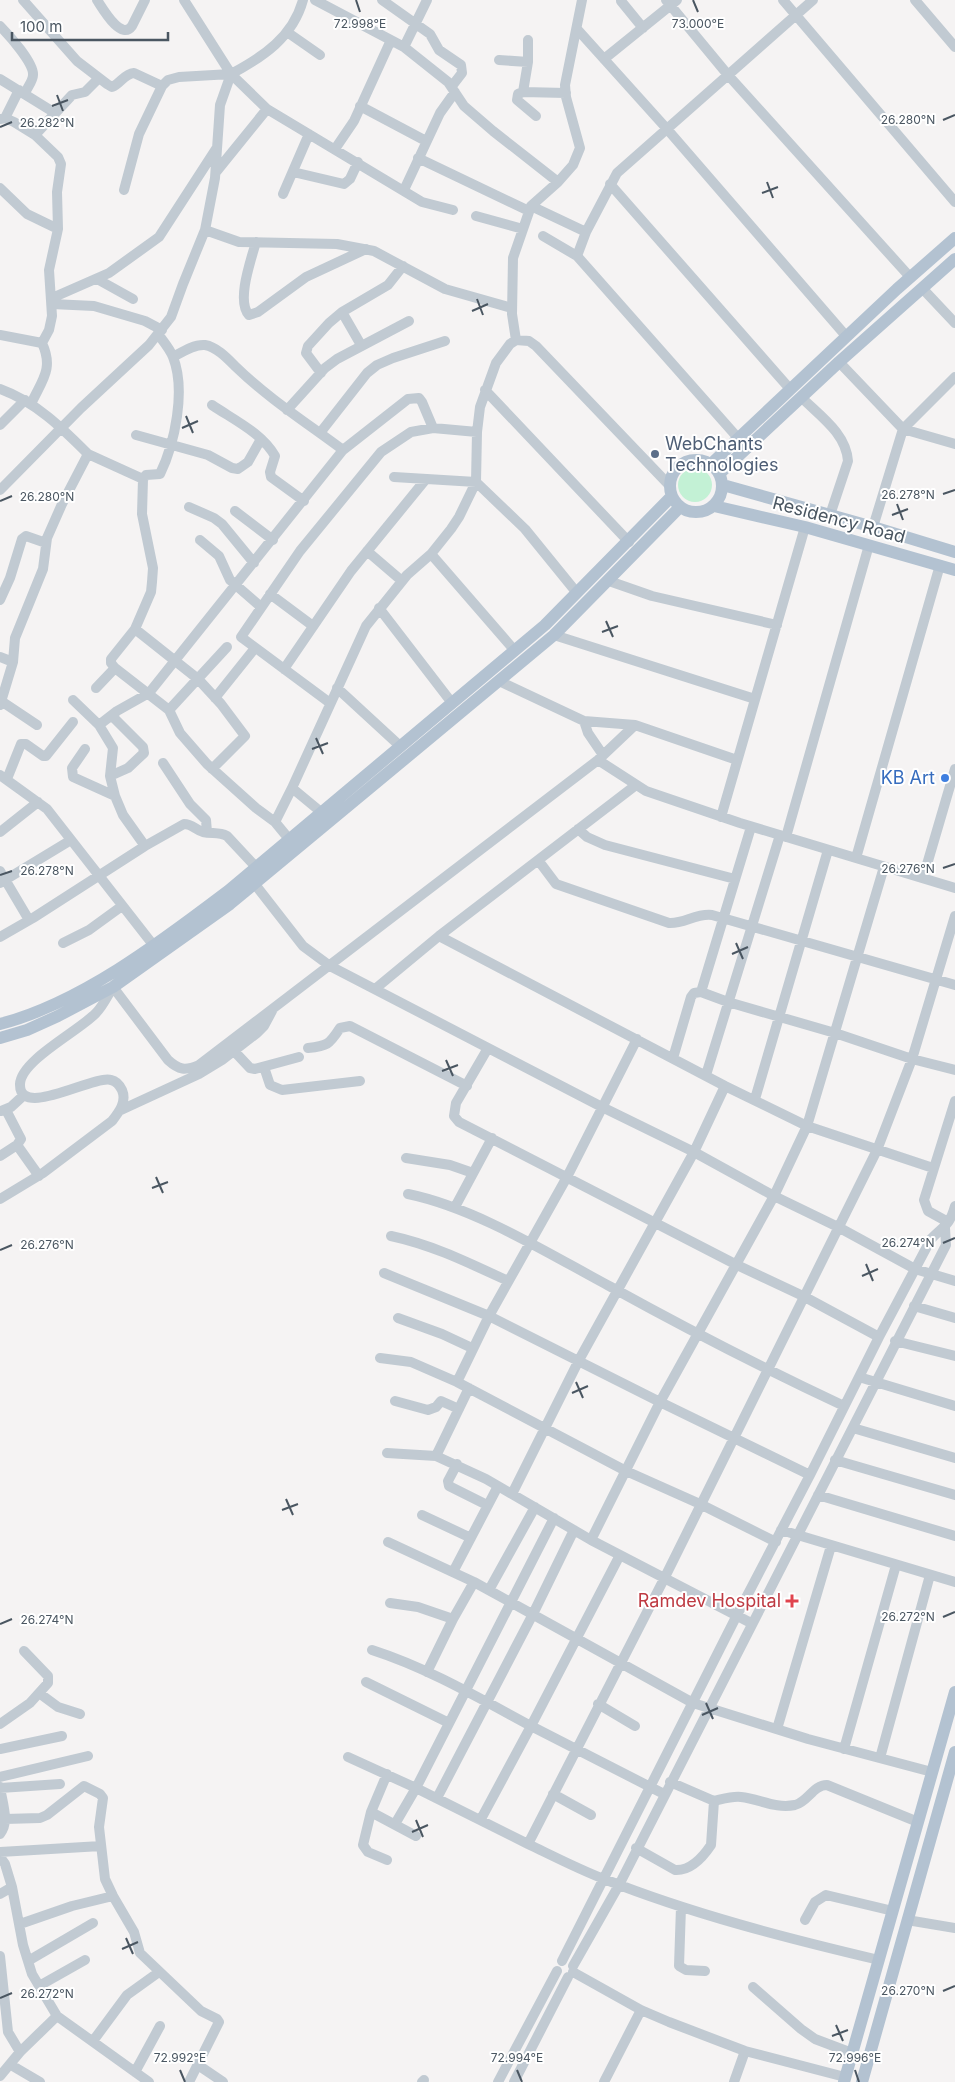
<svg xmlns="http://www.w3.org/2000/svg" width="955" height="2082" viewBox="0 0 955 2082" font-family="Inter,sans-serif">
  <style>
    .green { fill: #c3f1d5 }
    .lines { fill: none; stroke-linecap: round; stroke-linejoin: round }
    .minor { stroke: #c1cad2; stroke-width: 10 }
    .major { stroke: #b3c2d1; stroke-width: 12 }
    .ticks { fill: none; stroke: #4a5661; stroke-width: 2 }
    .service-dot { fill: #5c6f8a; stroke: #fff; stroke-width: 2 }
    .shop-dot { fill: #3f7fe0; stroke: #fff; stroke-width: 2 }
    .health-dot { fill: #e0444e; stroke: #fff; stroke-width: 2 }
    .labels { text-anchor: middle; stroke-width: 4; stroke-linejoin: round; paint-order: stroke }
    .service-label { font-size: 18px; fill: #4e5e75; stroke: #fff; text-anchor: start }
    .street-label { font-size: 18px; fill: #4a5661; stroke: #fff }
    .shop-label { font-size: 18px; fill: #366cbe; stroke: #fff; text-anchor: end }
    .health-label { font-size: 18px; fill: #be3a42; stroke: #fff; text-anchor: end }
    .ticks-label { font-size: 12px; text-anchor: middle; fill: #4a5661; stroke: #fff; stroke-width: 4; stroke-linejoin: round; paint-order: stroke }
  </style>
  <rect width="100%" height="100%" fill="#f5f3f3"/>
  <path class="green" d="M678 485a17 17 0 1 1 34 0a17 17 0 1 1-34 0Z"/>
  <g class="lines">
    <path class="minor" d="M 23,0 L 77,61 L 107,84 L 112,87 C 121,83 124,74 134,73 L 162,86
      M 97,0 C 103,9 121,41 132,26 L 145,0
      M 184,0 L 231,74 L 267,109 L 422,202 L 453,210
      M 315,0 L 404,47 L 448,82 L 464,106 L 493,131 L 558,182
      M 382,0 L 430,34 L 439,50 L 461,65 L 462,73 L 452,86
      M 666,0 L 728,75 L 910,277
      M 783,0 L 955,202
      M 915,0 L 955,47
      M 621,1 L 643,28
      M 0,26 C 9,35 34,63 33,75 C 33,81 27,88 25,93
      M 577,29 L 667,129 L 846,336
      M 287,32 L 320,55
      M 404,47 L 427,0
      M 604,59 L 677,0
      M 499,60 L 528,62 L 523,92
      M 528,62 L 528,40
      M 0,79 L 55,113
      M 360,106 L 426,141
      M 536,116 L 517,100 L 518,94 L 523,92 L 566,93
      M 5,118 L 19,90
      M 0,119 L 5,118 L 14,122 L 35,135 L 58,157 L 61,164 L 57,192 L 58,229 L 49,270 L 52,316 L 49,330 L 42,343
      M 35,135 L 72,95 L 85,92 L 99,78
      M 335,149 L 354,121 L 391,40
      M 418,158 L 529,211
      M 216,172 L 267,109
      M 293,172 L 344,184 L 350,179 L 358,162
      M 610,184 L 790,389
      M 0,188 L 27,214 L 58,229
      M 124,190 L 139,134 L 162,86 L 168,80 L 179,77 L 231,74
      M 404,190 L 440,113 L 455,92
      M 283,194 L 309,134
      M 531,206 L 586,232
      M 476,216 L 523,229
      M 205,230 L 239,242 L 337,244 L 374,251 L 445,289 L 512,308
      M 543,236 L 577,256
      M 256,242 C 251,260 236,301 249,315 L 258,312 L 306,277 L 366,249
      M 97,279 L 133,299
      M 922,288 L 955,323
      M 52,298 L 109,273 L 159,237 L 216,149
      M 52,304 L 94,306 L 145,321 L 162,330
      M 342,312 L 361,345
      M 158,334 C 163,341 170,349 173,357 C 186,390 175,443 160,474 L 146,475 L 143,479 L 142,514 L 153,568 L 152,582 L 151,592 L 135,629 L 198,679 L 221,704 L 245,736 L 212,769
      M 0,335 L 42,343
      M 516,340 L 512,314 L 513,258 L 531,206 L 558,182 L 573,165 L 580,148 L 566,97 L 565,85 L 582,0
      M 173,357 C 182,352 194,344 205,345 C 217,347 228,359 236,367 C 269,399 307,423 343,450
      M 839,362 L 903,429 L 955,444
      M 321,373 L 306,353 L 308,346 L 329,323 L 342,312 L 388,285 L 403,266
      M 0,389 C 36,402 62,428 88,454 L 62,504 L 47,538 L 43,569 L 15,638 L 13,662 L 0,705
      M 485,390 L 629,542
      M 801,397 C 820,416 846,433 848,461 L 830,515
      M 31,404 C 42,380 54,369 42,343
      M 212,405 C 234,420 262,433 275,456 L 270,472 L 271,477 L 304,501
      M 287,410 L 325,368 L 337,359 L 409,321
      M 0,425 L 25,400
      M 320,433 L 367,373 L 377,365 L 393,358 L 445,341
      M 136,435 L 208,455 L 232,468 L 238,469 L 248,462 L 261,439
      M 738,438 L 577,256 L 586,232 L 617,173 L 813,0
      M 88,454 L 143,479
      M 394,477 L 476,482 L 525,529 L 577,593
      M 0,490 L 81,408 L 149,345 L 171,317 L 183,284 L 205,230 L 215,178 L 220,105 L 231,74 C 263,57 293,37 303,0
      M 189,507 L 214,518 L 222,524 L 254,563
      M 235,511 L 273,540
      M 873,527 L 903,429 L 955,377
      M 200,540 L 219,556 L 230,580 L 261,607
      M 367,551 L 402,581
      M 431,554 L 515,651
      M 609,581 L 652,596 L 777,625
      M 270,594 L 313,626
      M 0,600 L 10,578 L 22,539 L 26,536 L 46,543
      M 379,608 L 452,703
      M 135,629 L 111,659 L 111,663 L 115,668 L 169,710 L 180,733 L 207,764 L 256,808 L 275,822 L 289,839
      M 554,635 L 755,699
      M 0,657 L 13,662
      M 284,669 L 351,571 L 426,479
      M 499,681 L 584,721 L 588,733 L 603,755
      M 96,688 L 115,668
      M 337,688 L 400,746
      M 215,698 L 255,648
      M 73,700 L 99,725
      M 1,701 L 37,725
      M 330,703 L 241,637 L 300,551 L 381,452 L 411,432 L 433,428 L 477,432
      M 169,710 L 227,647
      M 584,721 L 635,725 L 737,760
      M 85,749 L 72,768 L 73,777 L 115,796
      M 598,760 L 646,791 L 740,823 L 955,888
      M 163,763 L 190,804 L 206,820 L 207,832
      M 0,775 L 47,809 L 154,946
      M 110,776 L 128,768 L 144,753 L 143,747 L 112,716
      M 7,779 L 21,744 L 26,744 L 43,756 L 46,756 L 73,722
      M 321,812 L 292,788 L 366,626 L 407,575 L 431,554 L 451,529 L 459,517 L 476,482 L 477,432 L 480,407 L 496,363 L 510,344 L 516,340 L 529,341 L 536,346 L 670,486
      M 721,817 L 805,527
      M 275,822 L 292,788
      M 578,829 L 587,837 L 605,845 L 735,879
      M 0,832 L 38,802
      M 786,837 L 869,545
      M 145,846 L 123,815 L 115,796 L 110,776 L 113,748 L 99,725 L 117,711 L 149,693 L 343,450 L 408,399 L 419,398 L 422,402 L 433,428
      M 856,858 L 940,565
      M 538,860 L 556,884 L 669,923 C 684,924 696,913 712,915 L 955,985
      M 0,871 L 29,920
      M 923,878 L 955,769
      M 0,883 L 71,840
      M 254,883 L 303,946 L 330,966 L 602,1107 L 694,1152 L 774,1196 L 838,1227 L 915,1269 L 955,1281
      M 439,936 L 636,785
      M 0,937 L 33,918 L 145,846 L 184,824 C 192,824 196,830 203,832 C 212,834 219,832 227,836 L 256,867
      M 63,943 L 89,930 L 122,906
      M 375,989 L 439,936 L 725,1086 L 807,1126 L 933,1168
      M 701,992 L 751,827
      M 308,1048 C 327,1046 329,1045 340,1028 L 350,1026 L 467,1086
      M 488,1048 L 456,1103 L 454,1116 L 459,1122 L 737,1265 L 803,1296 L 879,1337
      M 234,1051 L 250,1068 L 255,1069 L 299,1057
      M 673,1058 L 691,997 L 694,993 L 701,992 L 728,1002 L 835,1033 L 912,1059 L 955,1070
      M 264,1067 L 270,1085 L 282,1090 L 360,1081
      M 706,1075 L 780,835
      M 755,1099 L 828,850
      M 121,1110 L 199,1074 L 222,1060 L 257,1033 L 264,1026 L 272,1011
      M 1,1111 L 11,1107 L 24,1095
      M 17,1145 L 39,1176
      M 0,1156 L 17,1145 L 21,1139 L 6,1110
      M 406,1158 L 450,1165 L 473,1173
      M 408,1194 C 476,1208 549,1254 611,1287 C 687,1329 765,1369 844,1406
      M 0,1199 L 43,1173 L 112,1121 C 119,1112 127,1102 122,1090 C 120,1086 116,1081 111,1080 C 95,1074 19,1120 20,1084 C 21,1060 79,1031 96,1013 C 103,1006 108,995 113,987 L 168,1060 C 179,1070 185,1071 199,1065 L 598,760 L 635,725
      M 455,1207 L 492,1138
      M 948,1222 L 928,1211 L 924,1200 L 955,1101
      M 391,1236 C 433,1245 469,1263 508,1281
      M 384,1273 L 489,1316 L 660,1402 L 810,1475
      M 914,1306 L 955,1318
      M 398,1318 L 442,1334 L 472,1348
      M 895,1341 L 955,1356
      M 380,1358 L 411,1362 L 457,1382 L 626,1471 L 700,1504 L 776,1542
      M 859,1377 L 955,1406
      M 457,1382 L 489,1316 L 567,1177 L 637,1039
      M 469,1388 L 436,1456 L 486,1479 L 591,1540 L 751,1623
      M 395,1401 L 428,1410 L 436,1407 L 441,1401 L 459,1409
      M 853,1428 L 955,1458
      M 387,1453 L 436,1456
      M 835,1460 L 955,1495
      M 457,1464 L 448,1481 L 449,1486 L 487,1505
      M 512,1494 L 579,1360 L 694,1152 L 725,1086
      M 818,1495 L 955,1536
      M 422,1515 L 471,1538
      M 781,1530 L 955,1582
      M 591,1540 L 660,1402 L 774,1196 L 807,1126 L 884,867
      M 388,1542 L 474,1582 L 693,1703 L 808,1739 L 932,1772
      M 453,1572 L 498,1486
      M 489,1590 L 535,1507
      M 390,1603 L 418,1607 L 453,1619
      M 372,1650 C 428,1668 479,1698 531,1726 L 620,1555
      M 427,1672 L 453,1619 L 474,1582
      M 366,1682 L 449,1723
      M 39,1693 L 58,1707 L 80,1714
      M 598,1704 L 635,1726
      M 0,1724 L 30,1703 L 48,1683 L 48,1676 L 24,1651
      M 777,1729 L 831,1546
      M 0,1749 L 62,1736
      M 844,1749 L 896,1565
      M 348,1757 L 416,1788 L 395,1824
      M 880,1758 L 930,1575
      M 0,1777 L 88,1756
      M 0,1787 C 2,1802 10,1822 0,1834
      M 0,1788 L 60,1784
      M 553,1794 L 591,1815
      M 437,1798 L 533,1614 L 574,1530
      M 714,1801 C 723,1799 732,1796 741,1797 C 760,1799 775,1809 795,1805 C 808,1802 813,1785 827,1785 L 918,1822
      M 371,1812 L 416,1836
      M 5,1819 L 40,1818 L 47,1815 L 84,1786 L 100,1794 L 103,1798 L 99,1827 L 105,1879 L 113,1896 L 134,1932 L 140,1953 L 201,2011 L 217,2019 L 219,2022 L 189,2082
      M 481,1819 L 531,1726 L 664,1794
      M 528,1844 L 416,1788 L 554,1518
      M 636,1848 L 675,1870 C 690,1871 703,1857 711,1845 L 714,1801 L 670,1782
      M 0,1852 L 101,1846
      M 0,1857 L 5,1864 L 12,1887 L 23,1945 L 32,1974 L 57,2016 L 149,2082
      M 387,1860 L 368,1852 L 363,1845 L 371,1812 L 387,1774
      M 0,1894 L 12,1887
      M 681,1907 L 679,1966 L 686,1970 L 705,1971
      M 805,1920 L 815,1902 L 826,1895 L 893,1911
      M 907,1920 L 955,1928
      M 20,1924 L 72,1906 L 113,1896
      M 0,1956 L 8,2032 L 20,2052
      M 879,1960 C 786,1938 692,1914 604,1879 C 578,1869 553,1856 528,1844 L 664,1579 L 877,1150 L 912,1059 L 955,916
      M 28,1961 L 93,1923
      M 562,1961 L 737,1615 L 810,1475 L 879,1337 L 931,1239 C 944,1225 949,1227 955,1206
      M 573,1966 L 619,1885 L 946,1245 L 945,1228
      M 573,1972 L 641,2010 L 669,2022 L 745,2051 L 845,2077
      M 39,1986 L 85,1960
      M 753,1987 L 801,2029 L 815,2039 L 852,2053
      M 93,2041 L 127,1995 L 159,1972
      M 11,2065 L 40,2082
      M 198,2065 L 223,2082
      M 135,2072 L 160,2026
      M 0,2076 L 20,2052 L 57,2016
      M 422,2082 L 424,2080
      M 498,2082 L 557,1971
      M 514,2082 L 568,1977
      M 604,2082 L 641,2010
      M 734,2082 L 745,2051"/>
    <path class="major" d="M670 486a26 26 0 1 1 52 0a26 26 0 1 1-52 0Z
      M 711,464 L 897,289 L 955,238
      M 720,473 L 839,362 L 955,259
      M 723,485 L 873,527 L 955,552
      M 714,506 L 805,527 L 955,570
      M 0,1024 C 81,1003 162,941 228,891 L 545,625 L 672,496
      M 0,1038 L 27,1030 L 58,1016 L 113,987 L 230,904 L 554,635 L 680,507
      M 844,2082 L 955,1692
      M 862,2082 L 955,1752"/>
  </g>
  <path class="ticks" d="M 356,0 L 360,12M 693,0 L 698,12M 57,95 L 63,111M 52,106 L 68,100M 943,120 L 955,115M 0,127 L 12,122M 767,182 L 773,198M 762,193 L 778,187M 477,299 L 483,315M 472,311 L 488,304M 186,416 L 193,433M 182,428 L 198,421M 943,494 L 955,490M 0,501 L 12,496M 897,504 L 903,520M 892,515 L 908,509M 606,621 L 613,637M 602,632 L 618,626M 316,738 L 323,754M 312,749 L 328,743M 943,868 L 955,864M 0,875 L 12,871M 736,943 L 743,959M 732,954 L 748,947M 446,1060 L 453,1076M 442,1071 L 458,1065M 156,1177 L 163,1193M 152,1188 L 168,1182M 943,1243 L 955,1238M 0,1250 L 12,1245M 866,1264 L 873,1281M 862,1276 L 878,1269M 576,1382 L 583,1398M 572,1393 L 588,1386M 286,1499 L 293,1515M 282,1510 L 298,1504M 943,1617 L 955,1612M 0,1624 L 12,1619M 706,1703 L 713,1719M 702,1715 L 718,1708M 416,1820 L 423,1837M 412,1832 L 428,1825M 126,1938 L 133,1954M 122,1949 L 138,1942M 943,1991 L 955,1986M 0,1998 L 12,1993M 836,2025 L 843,2041M 832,2036 L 848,2030M 180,2070 L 185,2082M 517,2070 L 522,2082M 855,2070 L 859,2082"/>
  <circle class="service-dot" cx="655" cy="454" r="5"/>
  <circle class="shop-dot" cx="945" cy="778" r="5"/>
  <path class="health-dot" d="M789.5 1593.5h5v5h5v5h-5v5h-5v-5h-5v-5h5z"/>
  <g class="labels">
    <g class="service-label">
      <text x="665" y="450">WebChants<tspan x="665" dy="21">Technologies</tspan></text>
    </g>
    <g class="street-label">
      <text transform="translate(839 520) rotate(15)" y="6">Residency Road</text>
    </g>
    <g class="shop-label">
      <text x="935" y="784">KB Art</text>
    </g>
    <g class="health-label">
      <text x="781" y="1607">Ramdev Hospital</text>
    </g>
  </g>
  <g class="ticks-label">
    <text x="360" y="28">72.998°E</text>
    <text x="698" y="28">73.000°E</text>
    <text x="908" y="124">26.280°N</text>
    <text x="47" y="127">26.282°N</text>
    <text x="908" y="499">26.278°N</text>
    <text x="47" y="501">26.280°N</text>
    <text x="908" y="873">26.276°N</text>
    <text x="47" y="875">26.278°N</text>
    <text x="908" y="1247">26.274°N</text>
    <text x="47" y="1249">26.276°N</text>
    <text x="908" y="1621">26.272°N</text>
    <text x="47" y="1624">26.274°N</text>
    <text x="908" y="1995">26.270°N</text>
    <text x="47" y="1998">26.272°N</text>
    <text x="180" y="2062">72.992°E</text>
    <text x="517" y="2062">72.994°E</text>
    <text x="855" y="2062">72.996°E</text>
  </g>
  <path d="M12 32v8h156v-8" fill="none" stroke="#4a5661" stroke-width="2.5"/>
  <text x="20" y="32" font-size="15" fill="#4a5661" stroke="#ffffff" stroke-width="4" paint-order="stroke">100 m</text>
</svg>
